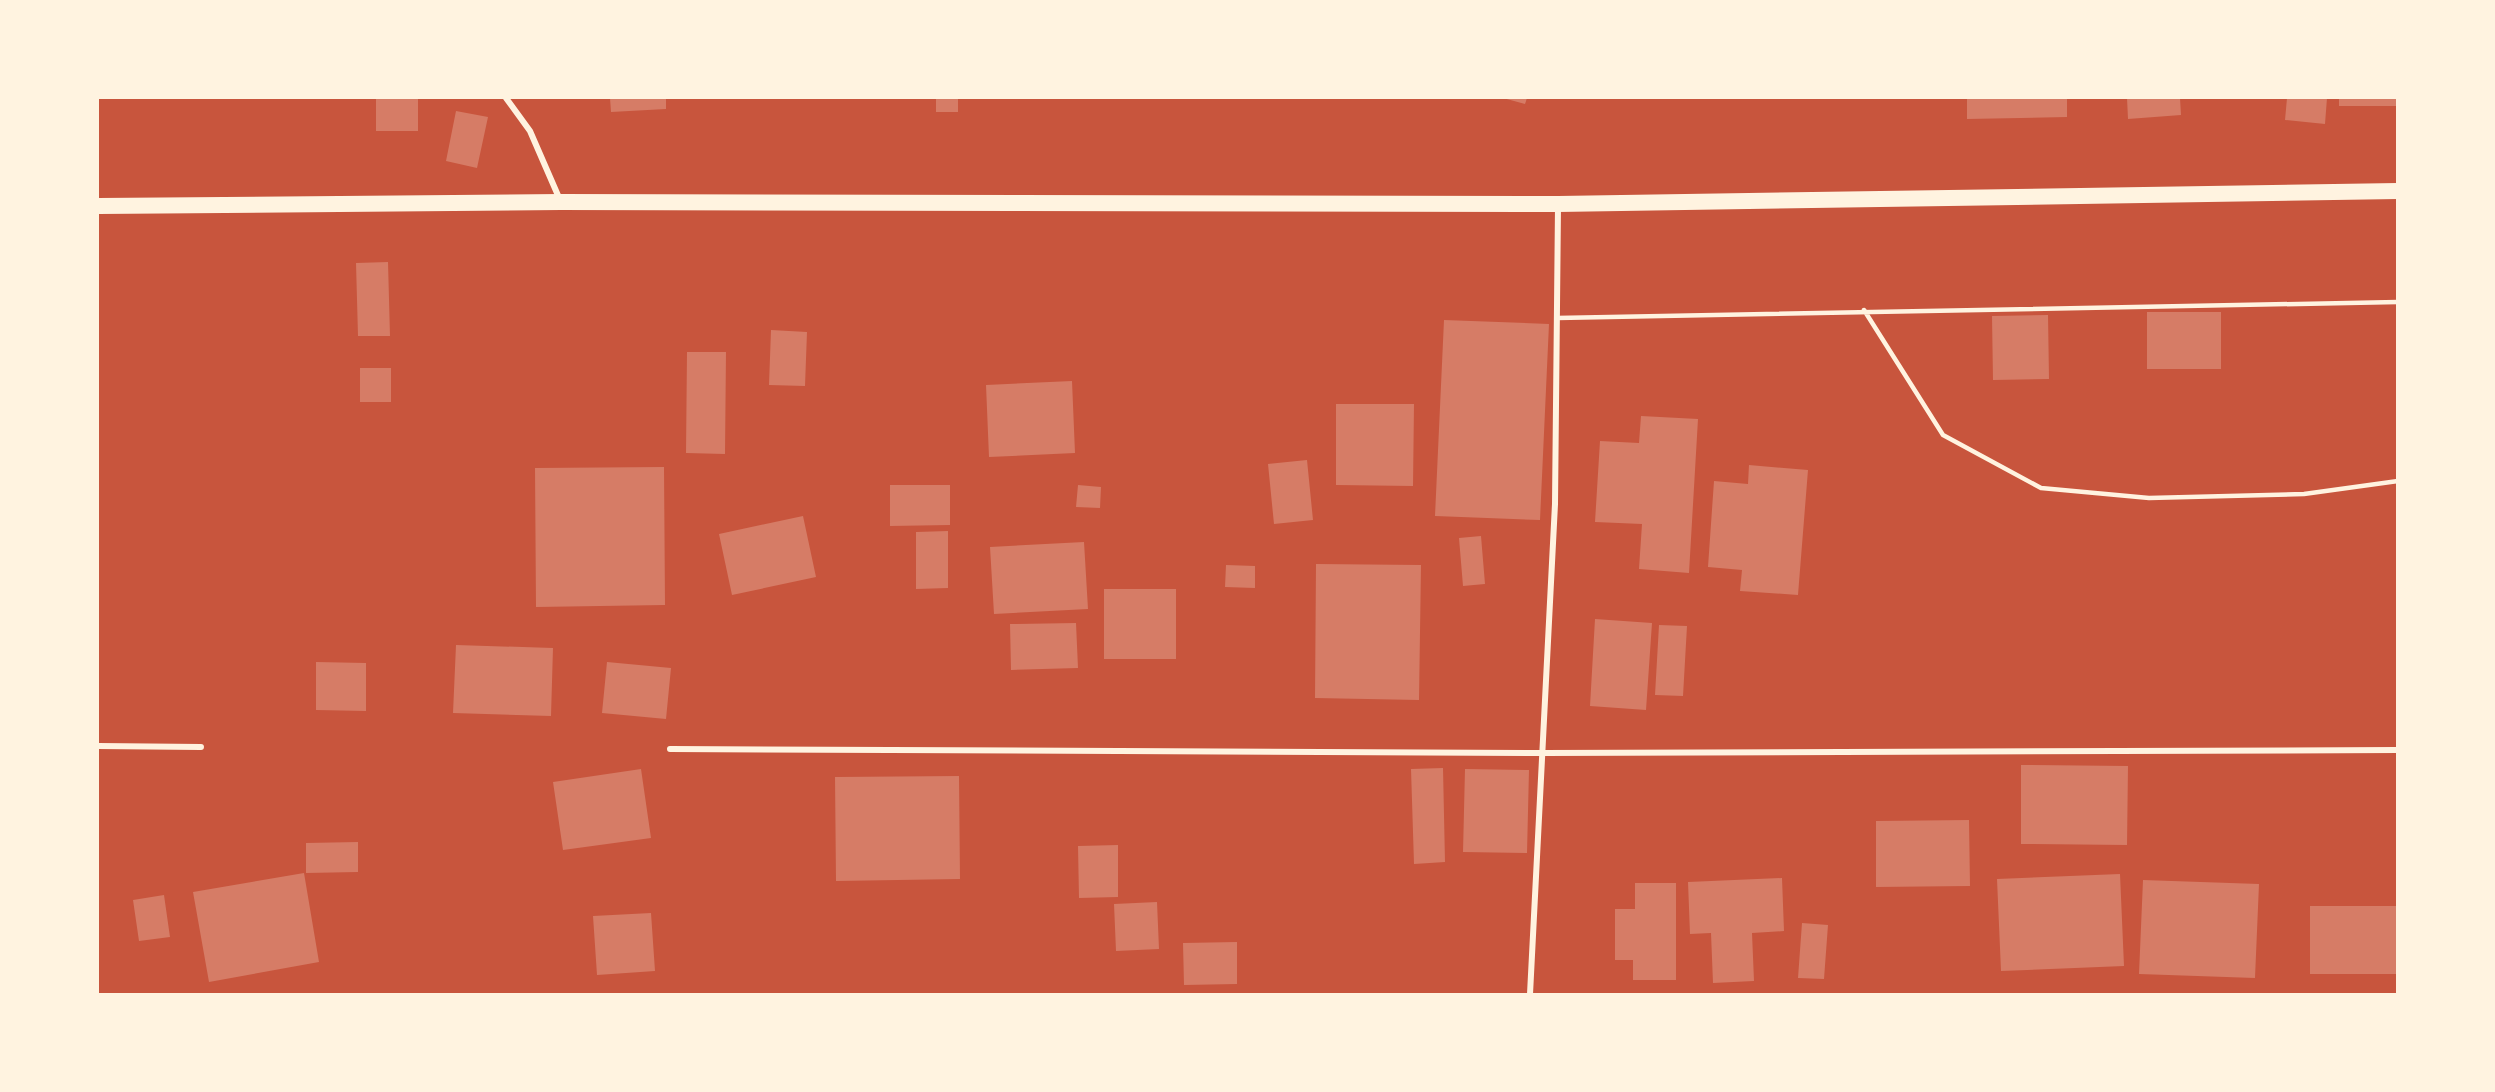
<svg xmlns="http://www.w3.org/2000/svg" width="2495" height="1092" viewBox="0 0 2495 1092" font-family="Cabin,sans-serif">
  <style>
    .building { fill: #d67c66 }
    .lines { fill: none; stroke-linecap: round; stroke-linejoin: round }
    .service { stroke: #fff3e0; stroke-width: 4.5 }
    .minor { stroke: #fff3e0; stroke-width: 6 }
    .trunk { stroke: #fff3e0; stroke-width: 16 }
  </style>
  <rect width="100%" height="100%" fill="#c8553d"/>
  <path class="building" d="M 376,98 L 418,98 L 418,131 L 376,131 Z
    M 610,98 L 666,98 L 666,109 L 611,112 Z
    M 936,98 L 958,98 L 958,112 L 936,112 Z
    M 1503,98 L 1527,98 L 1525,104 Z
    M 1967,98 L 2067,98 L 2067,117 L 1967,119 Z
    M 2127,98 L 2180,98 L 2181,115 L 2128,119 Z
    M 2287,98 L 2327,98 L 2325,124 L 2285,120 Z
    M 2339,98 L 2398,98 L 2398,106 L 2339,106 Z
    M 456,111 L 488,117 L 477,168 L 446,161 Z
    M 388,262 L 390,336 L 358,336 L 356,263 Z
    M 2147,312 L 2221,312 L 2221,369 L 2147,369 Z
    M 2048,315 L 2049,379 L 1993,380 L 1992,316 Z
    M 1444,320 L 1549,324 L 1540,520 L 1435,516 Z
    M 771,330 L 807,332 L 805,386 L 769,385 Z
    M 687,352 L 726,352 L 725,454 L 686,453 Z
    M 360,368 L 391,368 L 391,402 L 360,402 Z
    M 1072,381 L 1075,453 L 989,457 L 986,385 Z
    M 1336,404 L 1414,404 L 1413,486 L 1336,485 Z
    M 1641,416 L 1698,419 L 1689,573 L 1639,569 L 1642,524 L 1595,522 L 1600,441 L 1639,443 Z
    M 1307,460 L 1313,520 L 1274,524 L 1268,464 Z
    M 1749,465 L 1808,470 L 1798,595 L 1740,591 L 1742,570 L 1708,567 L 1714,481 L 1748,484 Z
    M 664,467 L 665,605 L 536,607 L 535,468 Z
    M 890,485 L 950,485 L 950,525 L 890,526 Z
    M 1078,485 L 1101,487 L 1100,508 L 1076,507 Z
    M 803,516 L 816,577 L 732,595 L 719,534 Z
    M 948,531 L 948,588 L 916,589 L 916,532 Z
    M 1481,536 L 1485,584 L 1463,586 L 1459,538 Z
    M 1084,542 L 1088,609 L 994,614 L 990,547 Z
    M 1316,564 L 1421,565 L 1419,700 L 1315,698 Z
    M 1226,565 L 1255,566 L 1255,588 L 1225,587 Z
    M 1104,589 L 1176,589 L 1176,659 L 1104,659 Z
    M 1595,619 L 1652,623 L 1646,710 L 1590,706 Z
    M 1076,623 L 1078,668 L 1011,670 L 1010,624 Z
    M 1659,625 L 1687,626 L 1683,696 L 1655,695 Z
    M 456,645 L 553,648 L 551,716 L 453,713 Z
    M 316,662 L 366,663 L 366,711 L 316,710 Z
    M 607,662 L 671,668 L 666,719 L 602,713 Z
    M 2021,765 L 2128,766 L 2127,845 L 2021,844 Z
    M 1443,768 L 1445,862 L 1414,864 L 1411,769 Z
    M 641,769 L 651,838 L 563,850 L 553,782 Z
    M 1465,769 L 1529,770 L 1527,853 L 1463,852 Z
    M 959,776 L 960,879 L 836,881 L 835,777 Z
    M 1969,820 L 1970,886 L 1876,887 L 1876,821 Z
    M 358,842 L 358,872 L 306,873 L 306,843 Z
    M 1118,845 L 1118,897 L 1079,898 L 1078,846 Z
    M 304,873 L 319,962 L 209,982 L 193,892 Z
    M 2120,874 L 2124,966 L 2001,971 L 1997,879 Z
    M 1782,878 L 1784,931 L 1752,933 L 1754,981 L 1713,983 L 1711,933 L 1690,934 L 1688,882 Z
    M 2143,880 L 2259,884 L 2255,978 L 2139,974 Z
    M 1635,883 L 1676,883 L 1676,980 L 1633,980 L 1633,960 L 1615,960 L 1615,909 L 1635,909 Z
    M 164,895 L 170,937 L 139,941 L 133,900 Z
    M 1157,902 L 1159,949 L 1116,951 L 1114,904 Z
    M 2310,906 L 2398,906 L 2398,974 L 2310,974 Z
    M 651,913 L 655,971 L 597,975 L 593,916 Z
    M 1802,923 L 1828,925 L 1824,979 L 1798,978 Z
    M 1237,942 L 1237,984 L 1184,985 L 1183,943 Z"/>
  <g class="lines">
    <path class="service" d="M 1864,310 L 1943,435 L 2041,488 L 2149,498 L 2304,494 L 2398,481
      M 1557,318 L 2398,302"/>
    <path class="minor" d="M 506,98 L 530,131 L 560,200
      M 98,746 L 201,747
      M 670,749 L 1544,753 L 2398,750
      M 1530,994 L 1555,504 L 1558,207"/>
    <path class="trunk" d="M 98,206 L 561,202 L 1558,204 L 2398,191"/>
  </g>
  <rect width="2495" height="1092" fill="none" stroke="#fff3e0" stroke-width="198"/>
</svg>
